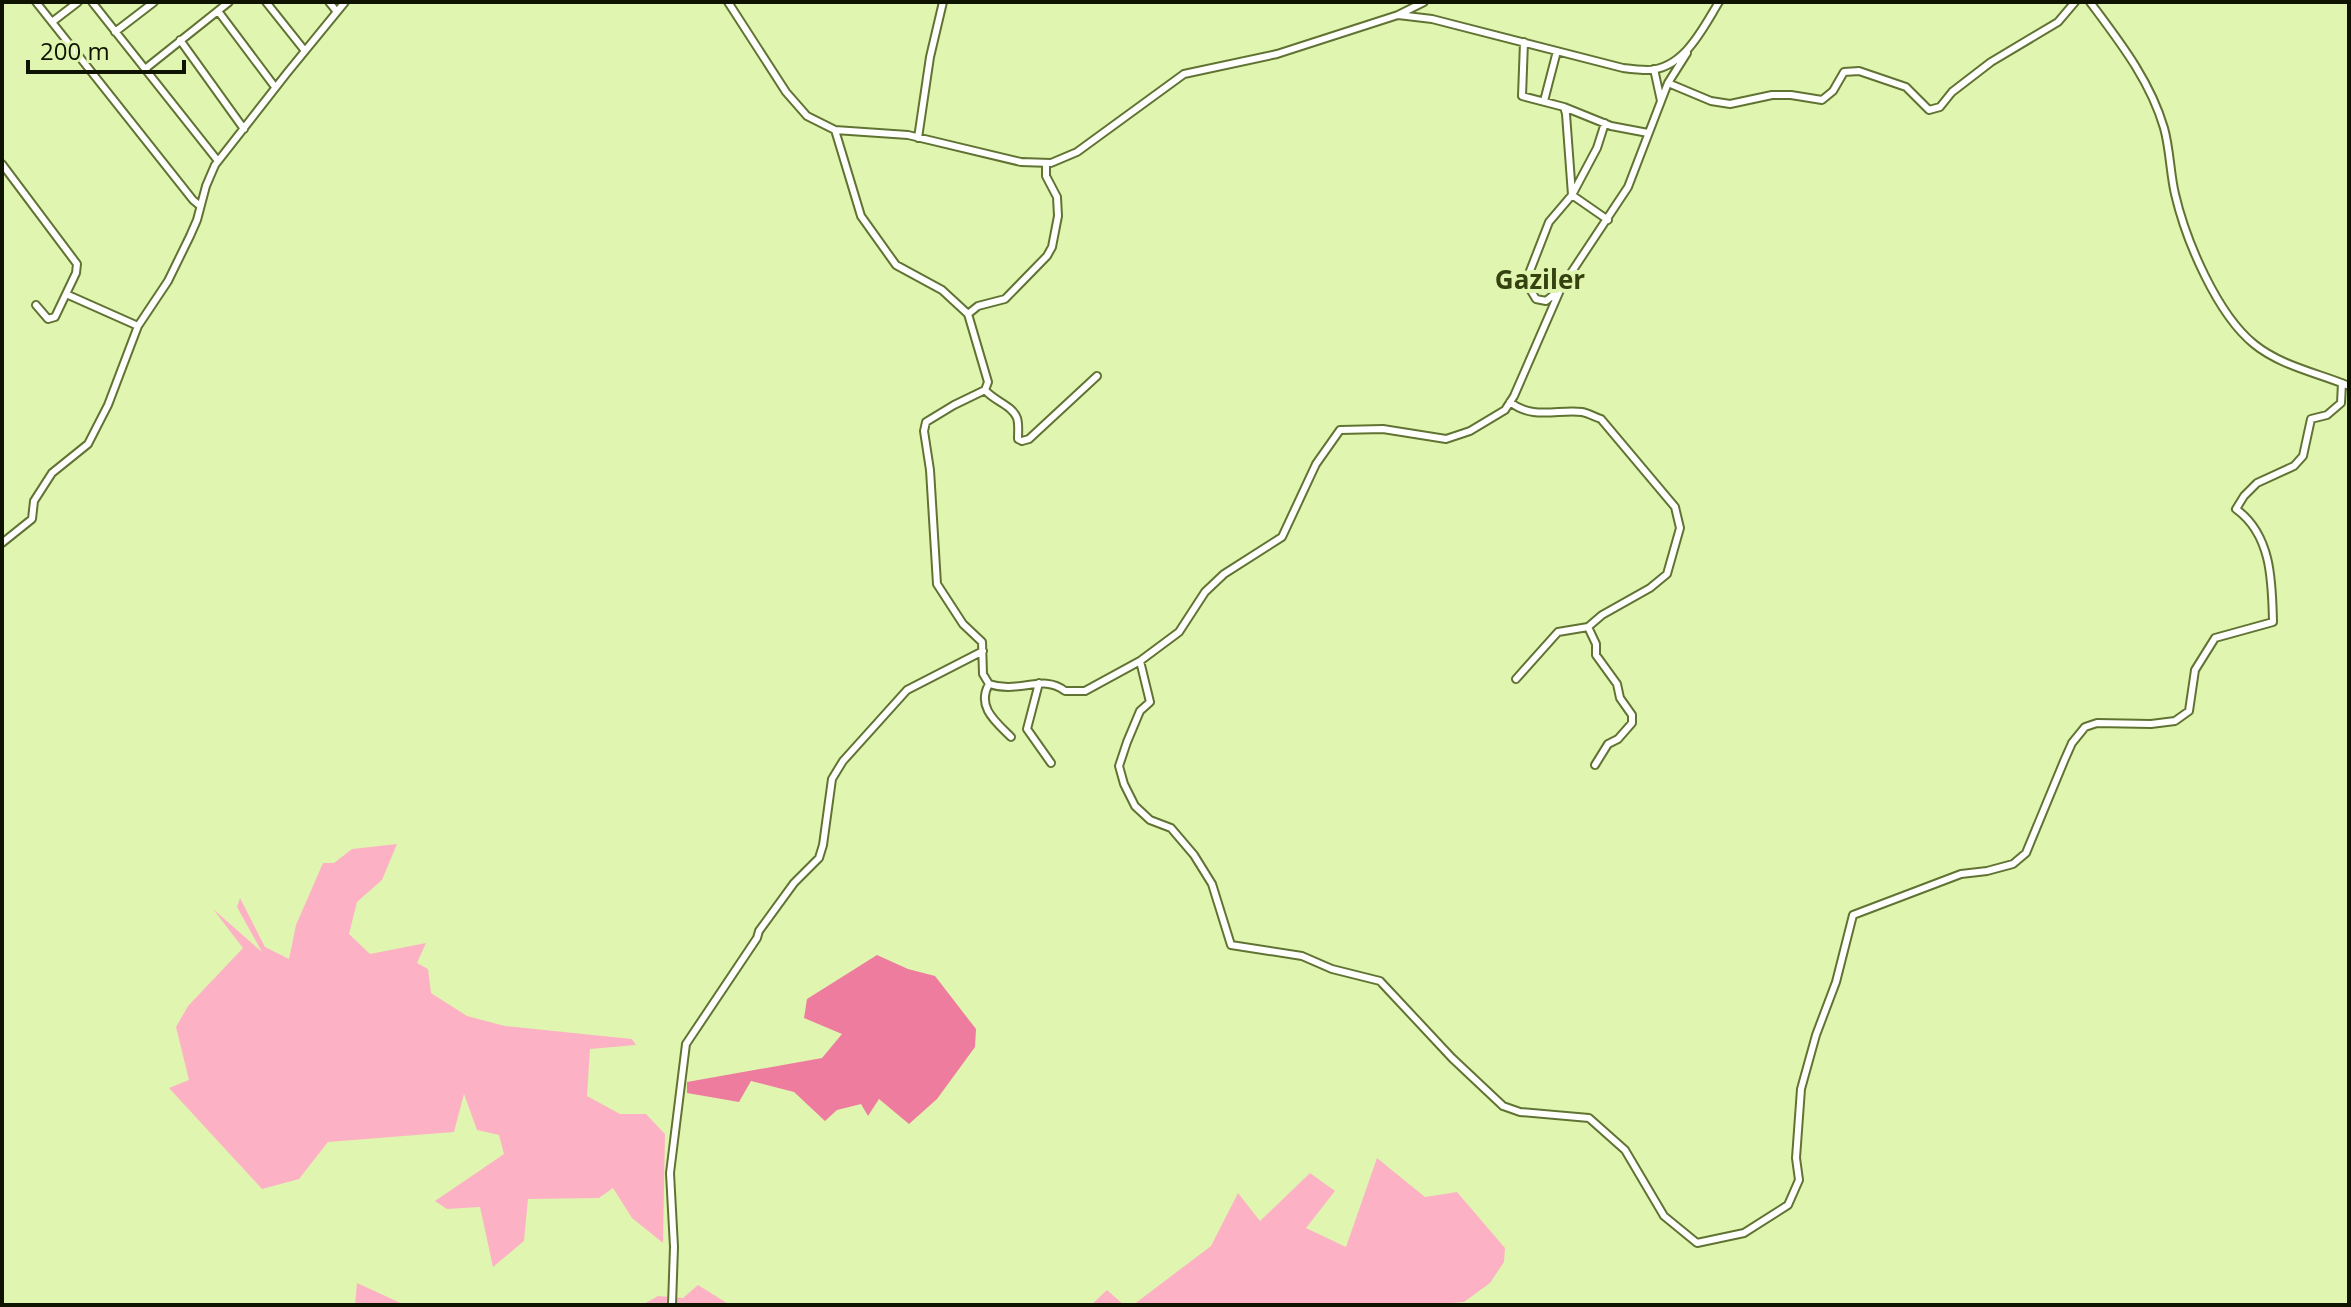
<svg xmlns="http://www.w3.org/2000/svg" width="2351" height="1307" viewBox="0 0 2351 1307" font-family="'Open Sans',sans-serif">
  <style>
    .green { fill: #fcb2c4 }
    .forest { fill: #ee7c9e }
    .lines { fill: none; stroke-linecap: round; stroke-linejoin: round }
    .minor-casing { stroke: #617332; stroke-width: 10 }
    .minor { stroke: #fff; stroke-width: 6 }
    .labels { text-anchor: middle; stroke-width: 8; stroke-linejoin: round; paint-order: stroke }
    .quarter-label { font-size: 26px; font-weight: bold; fill: #35420f; stroke: #e0f6b0 }
  </style>
  <rect width="100%" height="100%" fill="#e0f6b0"/>
  <path class="green" d="M 397,844 L 382,880 L 357,902 L 349,934 L 370,954 L 426,943 L 417,963 L 428,969 L 431,993 L 467,1016 L 505,1026 L 632,1039 L 636,1045 L 590,1049 L 587,1096 L 620,1114 L 646,1114 L 665,1134 L 663,1243 L 632,1218 L 613,1188 L 599,1198 L 528,1199 L 524,1241 L 493,1267 L 480,1207 L 447,1209 L 435,1201 L 504,1154 L 499,1135 L 477,1130 L 464,1094 L 454,1132 L 328,1142 L 299,1179 L 262,1189 L 169,1088 L 189,1080 L 176,1027 L 188,1006 L 243,948 L 213,909 L 262,952 L 237,907 L 240,898 L 265,947 L 289,959 L 296,925 L 323,863 L 334,863 L 352,849 Z
    M 1377,1158 L 1425,1197 L 1457,1192 L 1505,1248 L 1504,1262 L 1490,1283 L 1464,1302 L 1430,1305 L 1133,1305 L 1211,1246 L 1238,1193 L 1260,1221 L 1310,1173 L 1335,1191 L 1306,1228 L 1346,1247 Z
    M 357,1283 L 405,1305 L 355,1305 Z
    M 698,1285 L 730,1305 L 642,1305 L 658,1296 L 683,1298 Z
    M 1107,1290 L 1124,1305 L 1091,1305 Z"/>
  <path class="forest" d="M 877,955 L 908,969 L 935,976 L 976,1029 L 975,1047 L 937,1099 L 909,1124 L 879,1099 L 868,1116 L 861,1104 L 837,1110 L 825,1121 L 794,1092 L 751,1081 L 739,1102 L 687,1093 L 687,1082 L 822,1058 L 842,1034 L 804,1018 L 807,999 Z"/>
  <g class="lines">
    <g class="minor-casing">
      <path id="minor" d="M 36,2 L 193,200 L 199,205
        M 92,2 L 218,161
        M 266,2 L 305,51
        M 329,2 L 337,12
        M 728,2 L 786,92 L 807,116 L 835,130 L 908,135 L 1021,162 L 1051,163 L 1077,152 L 1184,74 L 1277,54 L 1398,15 L 1432,19 L 1623,68 C 1631,69 1640,70 1648,70 C 1684,69 1703,28 1719,2
        M 2090,2 C 2119,41 2150,80 2164,128 C 2170,149 2170,173 2175,194 C 2186,241 2217,314 2254,344 C 2281,366 2318,373 2349,386
        M 218,11 L 275,87
        M 1398,15 L 1424,2
        M 52,22 L 78,2
        M 115,32 L 154,2
        M 180,40 L 244,129
        M 1524,42 L 1522,96 L 1564,107 L 1566,114 L 1572,195
        M 145,69 L 229,2
        M 1654,69 L 1661,101
        M 1668,83 L 1711,101 L 1730,104 L 1772,95 L 1791,95 L 1822,100 L 1833,91 L 1844,72 L 1859,71 L 1906,87 L 1929,110 L 1940,107 L 1952,92 L 1991,62 L 2058,22 L 2075,2
        M 1544,101 L 1557,51
        M 1564,107 L 1611,126 L 1648,133
        M 835,130 L 861,216 L 896,265 L 942,290 L 968,314 L 988,382 L 985,390 L 954,405 L 926,422 L 924,431 L 930,470 L 937,584 L 963,624 L 982,642 L 983,674 L 989,684 C 995,686 1002,687 1008,687 C 1029,687 1048,677 1065,691 L 1085,691 L 1140,661 L 1150,702 L 1140,711 L 1127,742 L 1119,766 L 1124,784 L 1135,806 L 1150,820 L 1171,828 L 1194,855 L 1212,884 L 1231,945 L 1302,956 L 1332,969 L 1380,981 L 1452,1058 L 1503,1106 L 1520,1112 L 1589,1118 L 1625,1150 L 1664,1216 L 1697,1243 L 1744,1233 L 1788,1205 L 1799,1180 L 1796,1158 L 1801,1089 L 1816,1035 L 1836,982 L 1853,915 L 1961,874 L 1987,871 L 2013,864 L 2026,853 L 2064,761 L 2072,743 L 2085,727 L 2097,723 L 2151,724 L 2175,721 L 2189,711 L 2195,670 L 2215,638 L 2273,622 C 2272,582 2272,535 2236,509 L 2244,496 L 2257,483 L 2294,466 L 2303,456 L 2311,419 L 2327,415 L 2341,403 L 2342,383
        M 918,138 L 930,57 L 943,2
        M 2,164 L 77,264 L 76,273 L 55,317 L 48,319 L 36,305
        M 1572,195 L 1597,148 L 1605,123
        M 1558,291 L 1546,301 L 1536,299 L 1527,284 L 1528,276 L 1549,222 L 1572,195 L 1608,220
        M 66,294 L 138,326
        M 968,314 L 978,306 L 1005,299 L 1047,256 L 1052,247 L 1058,216 L 1057,197 L 1046,176 L 1046,163
        M 985,390 C 994,401 1012,405 1017,418 C 1019,424 1018,432 1018,439 L 1022,441 L 1029,439 L 1097,376
        M 1510,402 C 1532,420 1558,409 1582,412 C 1588,413 1595,417 1601,419 L 1675,507 L 1680,528 L 1667,574 L 1650,588 L 1602,615 L 1588,627 L 1558,632 L 1516,679
        M 2,543 L 32,519 L 34,501 L 52,473 L 88,444 L 108,405 L 138,326 L 168,281 L 190,236 L 197,220 L 206,186 L 215,165 L 287,73 L 345,2
        M 1588,627 L 1596,644 L 1596,655 L 1617,684 L 1620,698 L 1632,715 L 1632,723 L 1618,739 L 1608,744 L 1595,765
        M 1140,661 L 1179,632 L 1205,592 L 1224,574 L 1282,537 L 1316,464 L 1340,430 L 1383,429 L 1446,439 L 1470,431 L 1505,410 L 1514,396 L 1561,288 L 1628,187 L 1668,83 L 1687,53
        M 1039,683 L 1027,729 L 1051,763
        M 989,684 C 976,707 996,722 1011,737
        M 672,1305 L 674,1247 L 670,1173 L 686,1044 L 757,938 L 759,931 L 794,883 L 819,858 L 823,845 L 832,779 L 843,761 L 907,690 L 983,651"/>
    </g>
    <use href="#minor" class="minor"/>
  </g>
  <g class="labels">
    <g class="quarter-label">
      <text x="1540" y="289">Gaziler</text>
    </g>
  </g>
  <rect width="2351" height="1307" fill="none" stroke="#0e1400" stroke-width="8"/>
  <path d="M28 60v12h156v-12" fill="none" stroke="#0e1400" stroke-width="4"/>
  <text x="40" y="60" font-size="24" fill="#0e1400" stroke="#e0f6b0" stroke-width="6" paint-order="stroke">200 m</text>
</svg>
